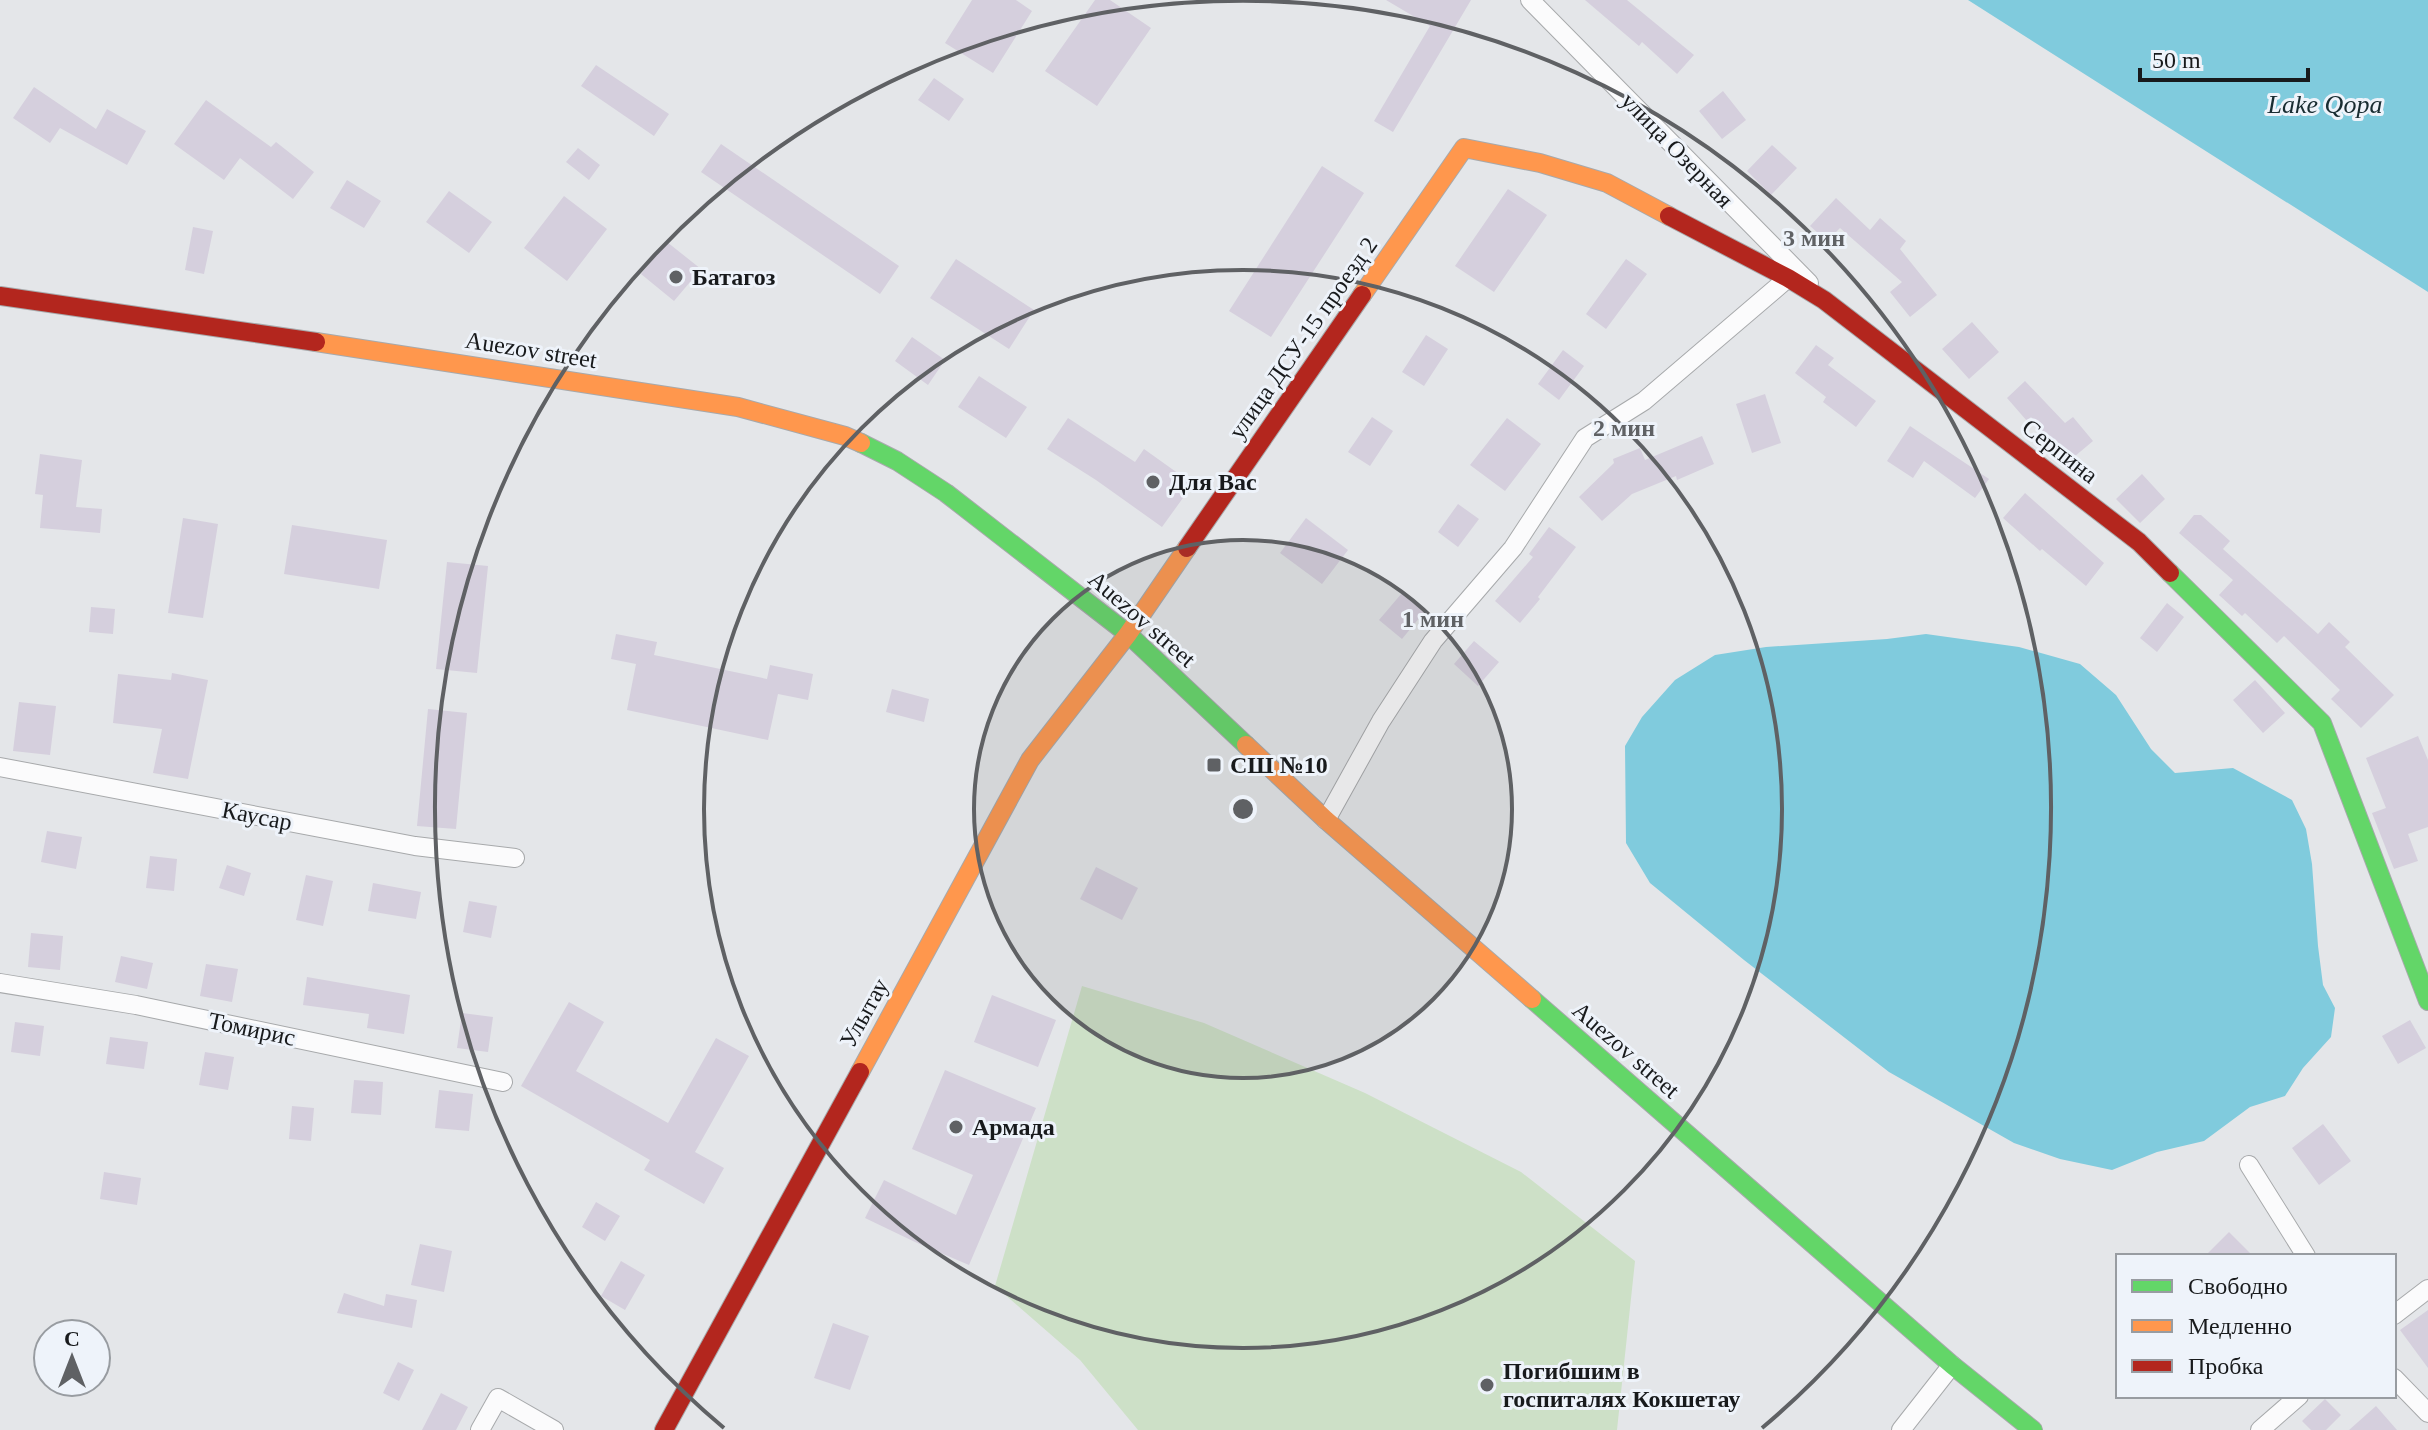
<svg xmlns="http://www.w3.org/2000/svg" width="2428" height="1430" viewBox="0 0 2428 1430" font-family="'Times New Roman',serif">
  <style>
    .green { fill: #cde0c7 }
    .water { fill: #80cbdd }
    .building { fill: #d5cfdd }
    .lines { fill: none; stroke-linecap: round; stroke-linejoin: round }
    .street-casing { stroke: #a7a9ab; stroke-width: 20 }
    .fast-casing { stroke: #a7a9ab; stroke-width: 20 }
    .slow-casing { stroke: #a7a9ab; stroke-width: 20 }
    .jam-casing { stroke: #a7a9ab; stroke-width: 20 }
    .street { stroke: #fbfbfc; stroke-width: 18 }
    .fast { stroke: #63d668; stroke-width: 18 }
    .slow { stroke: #ff974d; stroke-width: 18 }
    .jam { stroke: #b3261e; stroke-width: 18 }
    .ring { fill: none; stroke: #5f6164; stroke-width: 4 }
    .poi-dot { fill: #5f6164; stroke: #eef3fa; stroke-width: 3 }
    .labels { text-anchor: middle; stroke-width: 6; stroke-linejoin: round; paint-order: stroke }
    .street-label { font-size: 24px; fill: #181a1c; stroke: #eef3fa }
    .poi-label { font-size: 24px; font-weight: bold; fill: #181a1c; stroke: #eef3fa; text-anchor: start }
    .water-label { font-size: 26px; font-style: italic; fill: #192d32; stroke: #eef3fa }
    .centre { fill: #5f6164; stroke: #eef3fa; stroke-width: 4 }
    .ring-label { font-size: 24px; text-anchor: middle; font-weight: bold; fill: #5f6164; stroke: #eef3fa; stroke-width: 6; stroke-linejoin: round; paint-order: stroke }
  </style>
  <rect width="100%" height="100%" fill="#e4e6e9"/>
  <path class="green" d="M 1082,986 L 1204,1023 L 1365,1093 L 1521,1172 L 1635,1261 L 1617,1430 L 1138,1430 L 1080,1360 L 995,1286 Z"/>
  <path class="water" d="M 1968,0 L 2428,0 L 2428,292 Z
    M 1926,634 L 2019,647 L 2080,664 L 2116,695 L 2151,749 L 2175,773 L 2233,768 L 2292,800 L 2306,829 L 2312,864 L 2318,946 L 2323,985 L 2335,1008 L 2331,1037 L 2303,1068 L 2285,1096 L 2250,1107 L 2204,1141 L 2157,1152 L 2112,1170 L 2060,1159 L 2014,1143 L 1889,1072 L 1744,960 L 1650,883 L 1626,843 L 1625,746 L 1642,717 L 1675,680 L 1715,655 L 1766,647 L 1887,639 Z"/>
  <path class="building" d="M 972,0 L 1016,0 L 1032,11 L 993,73 L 945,43 Z
    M 1095,0 L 1110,0 L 1151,28 L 1097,106 L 1045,71 Z
    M 1386,0 L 1471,0 L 1393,132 L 1374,121 L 1430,26 Z
    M 1585,0 L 1627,0 L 1694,55 L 1677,74 L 1642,42 L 1639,46 Z
    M 596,65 L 669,114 L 654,136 L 581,86 Z
    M 934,78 L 964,99 L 949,121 L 918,100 Z
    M 34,87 L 96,129 L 107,109 L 146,131 L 127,165 L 60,128 L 50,143 L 13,118 Z
    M 1723,91 L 1746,120 L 1722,139 L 1699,111 Z
    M 206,100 L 271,147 L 276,142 L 314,172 L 293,199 L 240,158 L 224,180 L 174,144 Z
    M 721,144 L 899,266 L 880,294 L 701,172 Z
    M 1772,145 L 1797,168 L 1771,195 L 1747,171 Z
    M 578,148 L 600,165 L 589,180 L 566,162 Z
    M 1322,166 L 1364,193 L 1271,337 L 1229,311 Z
    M 347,180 L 381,201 L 364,228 L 330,208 Z
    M 1508,189 L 1547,215 L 1494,292 L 1455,266 Z
    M 449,191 L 492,222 L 469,253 L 426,222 Z
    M 564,196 L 607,229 L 567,281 L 524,248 Z
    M 1836,198 L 1870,230 L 1880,218 L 1906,241 L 1900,249 L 1937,295 L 1910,317 L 1890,292 L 1902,282 L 1840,228 L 1827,241 L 1810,226 Z
    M 193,227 L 213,231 L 204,274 L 185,270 Z
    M 667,242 L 701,269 L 674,301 L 641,274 Z
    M 956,259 L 1034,310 L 1009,349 L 930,298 Z
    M 1626,259 L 1647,274 L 1606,329 L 1586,314 Z
    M 1972,322 L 1999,352 L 1969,379 L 1942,349 Z
    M 1426,335 L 1448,349 L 1424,386 L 1402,372 Z
    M 912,337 L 945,360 L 928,385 L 895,361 Z
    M 1816,345 L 1834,358 L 1828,365 L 1876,401 L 1856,427 L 1823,402 L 1826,397 L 1795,373 Z
    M 1563,350 L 1584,366 L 1559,400 L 1538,384 Z
    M 979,376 L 1027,407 L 1006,438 L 958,407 Z
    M 2025,381 L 2065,423 L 2073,417 L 2093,441 L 2068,462 L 2031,417 L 2027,421 L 2007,398 Z
    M 1765,394 L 1781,443 L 1752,453 L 1736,404 Z
    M 1372,417 L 1393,431 L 1370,466 L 1348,452 Z
    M 1068,418 L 1135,462 L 1144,449 L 1193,484 L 1162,527 L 1096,480 L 1047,449 Z
    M 1507,418 L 1541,444 L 1505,491 L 1470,465 Z
    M 1910,426 L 1989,479 L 1975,498 L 1924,461 L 1913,478 L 1887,461 Z
    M 1702,436 L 1714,464 L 1677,480 L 1676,476 L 1632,494 L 1602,521 L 1579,497 L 1614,463 L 1613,459 L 1640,448 L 1645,460 Z
    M 40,454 L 82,460 L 76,507 L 102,509 L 100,533 L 40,528 L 43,495 L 35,494 Z
    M 2142,474 L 2165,499 L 2140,523 L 2116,499 Z
    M 2025,493 L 2104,563 L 2086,586 L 2042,549 L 2040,551 L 2003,518 Z
    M 1458,504 L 1479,519 L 1458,547 L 1438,532 Z
    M 2194,515 L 2201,515 L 2230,541 L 2223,549 L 2318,634 L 2329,622 L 2350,642 L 2345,647 L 2394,695 L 2361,728 L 2331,699 L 2340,690 L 2284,636 L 2277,643 L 2245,613 L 2242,616 L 2219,595 L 2233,580 L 2179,533 Z
    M 183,518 L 218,524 L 203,618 L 168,613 Z
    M 1306,518 L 1348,550 L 1322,584 L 1280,553 Z
    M 292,525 L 387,540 L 379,589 L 284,574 Z
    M 1549,527 L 1576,547 L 1538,597 L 1540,599 L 1520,623 L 1495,601 L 1533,557 L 1529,554 Z
    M 447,562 L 488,566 L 477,673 L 436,669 Z
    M 1402,593 L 1425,611 L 1402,639 L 1379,620 Z
    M 2167,603 L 2184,617 L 2157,652 L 2140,638 Z
    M 91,607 L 115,609 L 113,634 L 89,632 Z
    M 616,634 L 657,642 L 654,655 L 767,679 L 770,665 L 813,674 L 808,700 L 778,694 L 768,740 L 627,710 L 636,664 L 611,659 Z
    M 1474,641 L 1499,662 L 1478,686 L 1454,664 Z
    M 172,673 L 208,680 L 188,779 L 153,773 L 162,729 L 113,723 L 118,674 L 171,680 Z
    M 2255,680 L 2285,713 L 2263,733 L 2233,700 Z
    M 892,689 L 929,699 L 924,722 L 886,712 Z
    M 19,702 L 56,706 L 50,755 L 13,751 Z
    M 428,709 L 467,713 L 456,829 L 417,826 Z
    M 2418,736 L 2428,760 L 2428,827 L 2408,834 L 2418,861 L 2394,869 L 2372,813 L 2386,808 L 2366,758 Z
    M 47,831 L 82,837 L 76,869 L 41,862 Z
    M 150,856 L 177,859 L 174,891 L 146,888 Z
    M 227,865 L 251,873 L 244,896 L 219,888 Z
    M 1096,867 L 1138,888 L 1122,920 L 1080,899 Z
    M 306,875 L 333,881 L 323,926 L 296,920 Z
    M 373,883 L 421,892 L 416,919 L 368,911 Z
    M 469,901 L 497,906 L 491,938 L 463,932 Z
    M 31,933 L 63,936 L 60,970 L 28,967 Z
    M 121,956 L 153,963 L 147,989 L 115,982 Z
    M 206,964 L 238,969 L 232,1002 L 200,996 Z
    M 307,977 L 410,995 L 404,1034 L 367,1028 L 369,1014 L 303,1005 Z
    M 992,995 L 1056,1020 L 1038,1067 L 974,1042 Z
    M 569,1002 L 604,1022 L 576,1071 L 668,1123 L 716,1038 L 749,1056 L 695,1152 L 724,1168 L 704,1204 L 644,1170 L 650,1160 L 521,1086 Z
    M 462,1013 L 493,1017 L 488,1052 L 457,1048 Z
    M 2410,1020 L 2426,1048 L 2398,1064 L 2382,1036 Z
    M 15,1022 L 44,1026 L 40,1056 L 11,1052 Z
    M 110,1037 L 148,1042 L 144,1069 L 106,1064 Z
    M 205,1052 L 234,1057 L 228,1090 L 199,1085 Z
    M 945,1070 L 1036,1108 L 969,1265 L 915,1242 L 865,1218 L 884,1180 L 956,1215 L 973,1175 L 912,1149 Z
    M 354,1080 L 383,1082 L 381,1115 L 351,1113 Z
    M 439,1090 L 473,1094 L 469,1131 L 435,1128 Z
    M 292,1106 L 314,1108 L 311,1141 L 289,1139 Z
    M 2323,1124 L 2351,1161 L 2319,1185 L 2292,1148 Z
    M 104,1172 L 141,1178 L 137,1205 L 100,1199 Z
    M 596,1202 L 620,1216 L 605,1241 L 582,1227 Z
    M 2229,1232 L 2253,1256 L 2205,1256 Z
    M 420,1244 L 452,1251 L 444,1292 L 411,1285 Z
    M 621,1261 L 645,1275 L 625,1310 L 601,1296 Z
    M 344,1293 L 384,1306 L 386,1294 L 417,1300 L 412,1328 L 337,1313 Z
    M 2428,1310 L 2428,1368 L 2400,1330 Z
    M 833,1323 L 869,1336 L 850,1390 L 814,1378 Z
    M 398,1362 L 414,1370 L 399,1401 L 383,1393 Z
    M 441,1393 L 468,1407 L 456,1430 L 422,1430 Z
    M 2325,1399 L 2341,1415 L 2326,1430 L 2311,1430 L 2302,1421 Z
    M 2376,1406 L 2397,1430 L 2349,1430 Z"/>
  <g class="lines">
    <g class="street-casing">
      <path id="street" d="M 1530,0 L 1809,283
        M 0,767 L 415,846 L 515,858
        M 1326,820 L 1381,721 L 1433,641 L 1513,548 L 1585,438 L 1644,401 L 1788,278
        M 0,983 L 136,1005 L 503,1082
        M 2249,1165 L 2306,1256
        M 2394,1315 L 2428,1289
        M 2394,1378 L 2428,1413
        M 480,1430 L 498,1398 L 554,1430
        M 1901,1430 L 1952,1365
        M 2260,1430 L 2299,1396"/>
    </g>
    <g class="fast-casing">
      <path id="fast" d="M 861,443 L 897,461 L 946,493 L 1128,634 L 1246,745
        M 2170,573 L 2322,723 L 2428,1001
        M 1532,999 L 1952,1365 L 2033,1430"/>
    </g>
    <g class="slow-casing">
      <path id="slow" d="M 1362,295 L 1464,148 L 1540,163 L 1607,183 L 1669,216
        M 316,342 L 738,407 L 845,436 L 861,443
        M 1246,745 L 1326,820 L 1532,999
        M 860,1072 L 1030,760 L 1128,634 L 1187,548"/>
    </g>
    <g class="jam-casing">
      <path id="jam" d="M 1669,216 L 1788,278 L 1824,300 L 2139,542 L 2170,573
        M 0,296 L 316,342
        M 1187,548 L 1362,295
        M 664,1430 L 860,1072"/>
    </g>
    <use href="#street" class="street"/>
    <use href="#fast" class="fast"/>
    <use href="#slow" class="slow"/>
    <use href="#jam" class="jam"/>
  </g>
  <circle cx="1243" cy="809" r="269" fill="#5f6164" fill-opacity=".12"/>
  <g class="ring">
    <circle cx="1243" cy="809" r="269"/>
    <circle cx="1243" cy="809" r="539"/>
    <path d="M724 1428A808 808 0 1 1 1762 1428"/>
  </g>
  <g class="poi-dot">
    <circle cx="676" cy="277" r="8"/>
    <circle cx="1153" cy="482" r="8"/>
    <rect x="1206" y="757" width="16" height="16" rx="4"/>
    <circle cx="956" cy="1127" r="8"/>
    <circle cx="1487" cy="1385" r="8"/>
  </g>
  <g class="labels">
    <g class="street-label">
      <text transform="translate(1677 150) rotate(46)" y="8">улица Озерная</text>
      <text transform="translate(1303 338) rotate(-55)" y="8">улица ДСУ-15 проезд 2</text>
      <text transform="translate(531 350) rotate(9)" y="8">Auezov street</text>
      <text transform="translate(2060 451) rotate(38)" y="8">Серпина</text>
      <text transform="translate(1142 619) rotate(41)" y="8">Auezov street</text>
      <text transform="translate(257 816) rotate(11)" y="8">Каусар</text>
      <text transform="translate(864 1013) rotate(-61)" y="8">Улытау</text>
      <text transform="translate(252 1029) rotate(12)" y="8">Томирис</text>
      <text transform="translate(1626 1050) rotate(41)" y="8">Auezov street</text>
    </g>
    <g class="poi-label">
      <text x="692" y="285">Батагоз</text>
      <text x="1169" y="490">Для Вас</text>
      <text x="1230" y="773">СШ №10</text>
      <text x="972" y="1135">Армада</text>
      <text x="1503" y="1379">Погибшим в<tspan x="1503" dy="28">госпиталях Кокшетау</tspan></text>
    </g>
    <g class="water-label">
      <text x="2325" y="113">Lake Qopa</text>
    </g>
  </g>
  <circle cx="1243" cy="809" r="12" class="centre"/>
  <g class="ring-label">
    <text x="1814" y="246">3 мин</text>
    <text x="1624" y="436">2 мин</text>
    <text x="1433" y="627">1 мин</text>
  </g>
  <rect x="2116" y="1254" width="280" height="144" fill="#eef3fa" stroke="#989ca1" stroke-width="2"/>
  <rect x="2132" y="1280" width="40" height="12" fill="#63d668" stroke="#989ca1" stroke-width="2"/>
  <text x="2188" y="1294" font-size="24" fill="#181a1c">Свободно</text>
  <rect x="2132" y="1320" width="40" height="12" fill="#ff974d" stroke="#989ca1" stroke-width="2"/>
  <text x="2188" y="1334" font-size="24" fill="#181a1c">Медленно</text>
  <rect x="2132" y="1360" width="40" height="12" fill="#b3261e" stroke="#989ca1" stroke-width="2"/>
  <text x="2188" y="1374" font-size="24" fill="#181a1c">Пробка</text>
  <g transform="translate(72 1358)"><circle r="38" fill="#eef3fa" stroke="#989ca1" stroke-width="2"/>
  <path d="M0-6L14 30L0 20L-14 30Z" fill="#5f6164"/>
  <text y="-12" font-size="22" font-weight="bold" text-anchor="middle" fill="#181a1c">С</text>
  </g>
  <path d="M2140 68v12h168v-12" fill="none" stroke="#181a1c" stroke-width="4"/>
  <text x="2152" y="68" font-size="24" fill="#181a1c" stroke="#eef3fa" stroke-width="6" paint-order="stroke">50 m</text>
</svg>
